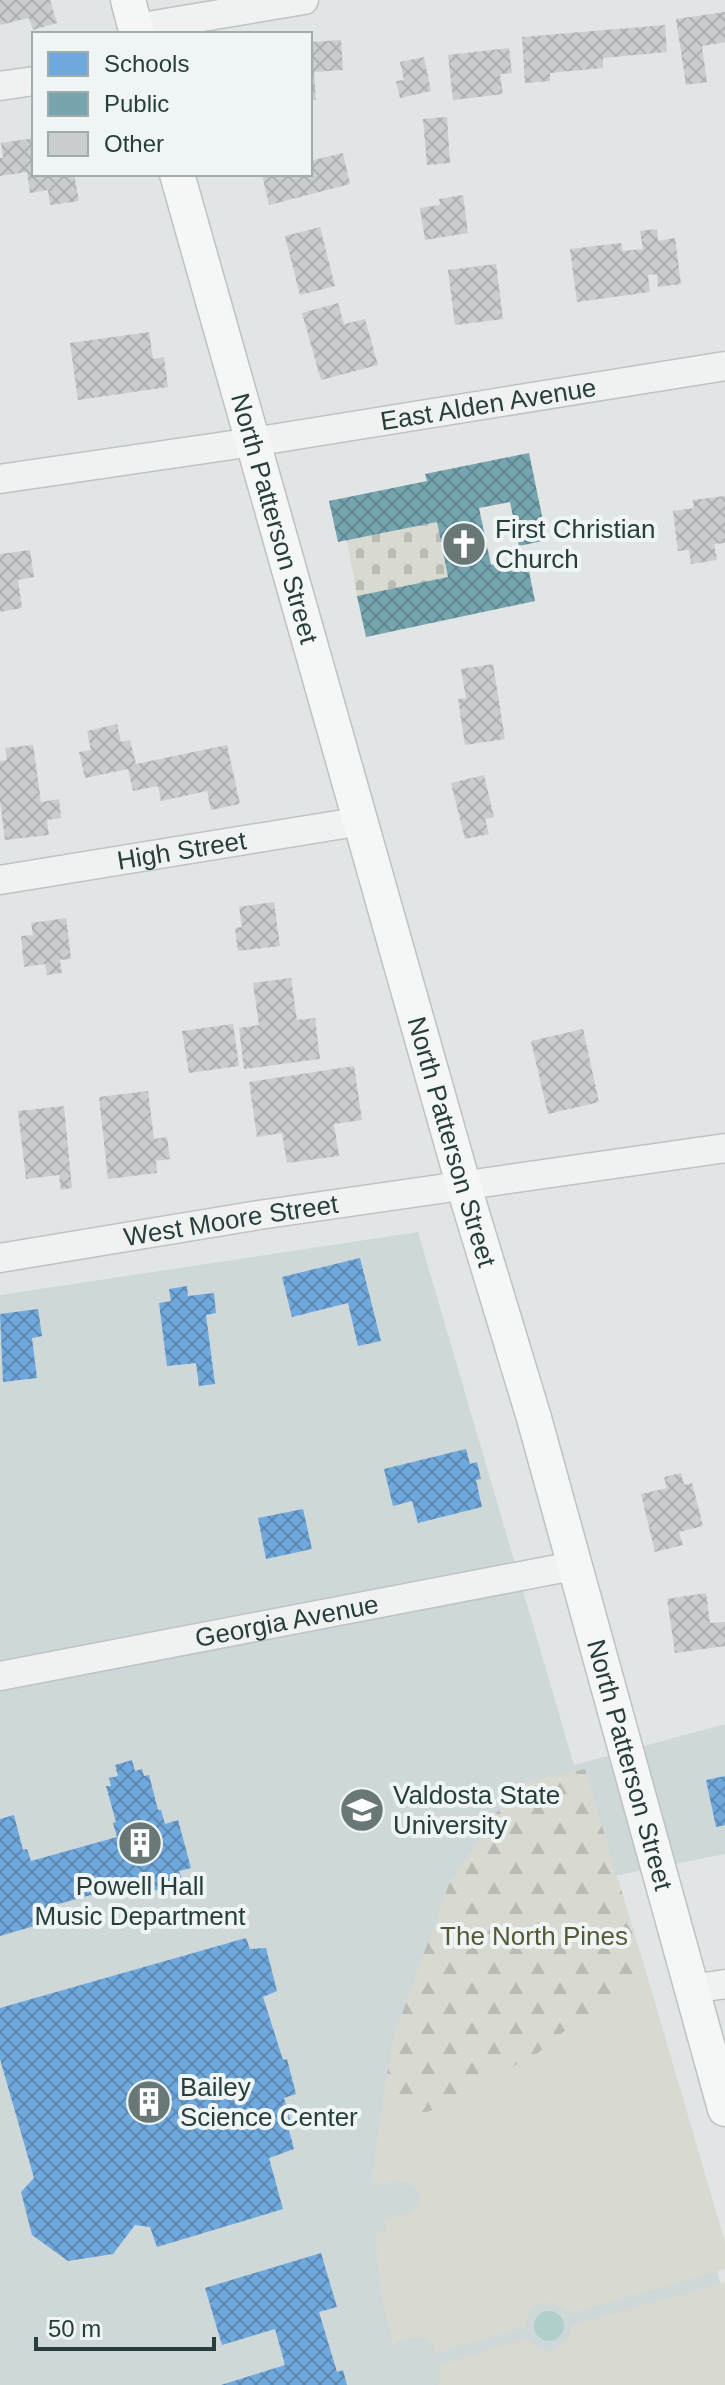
<svg xmlns="http://www.w3.org/2000/svg" width="725" height="2385" viewBox="0 0 725 2385" font-family="Arial,sans-serif">
  <style>
    .built { fill: #cfd8d8 }
    .green { fill: #d8dad1 }
    .forest { fill: url(#forest-firs) }
    .cemetery { fill: url(#cemetery-stones) }
    .water { fill: #b0cfca }
    .schools { fill: url(#schools-cross-hatch) }
    .public { fill: url(#public-cross-hatch) }
    .building { fill: url(#building-cross-hatch) }
    .lines { fill: none; stroke-linecap: round; stroke-linejoin: round }
    .minor-casing { stroke: #bfc3c3; stroke-width: 31 }
    .major-casing { stroke: #bdc3c2; stroke-width: 37 }
    .minor { stroke: #f0f2f2; stroke-width: 28 }
    .major { stroke: #f5f6f6; stroke-width: 34 }
    .labels { text-anchor: middle; stroke-width: 8; stroke-linejoin: round; paint-order: stroke }
    .street-label { font-size: 26px; fill: #283e3c; stroke: #eef5f4 }
    .poi-label { font-size: 26px; fill: #283e3c; stroke: #eef5f4; text-anchor: start }
    .park-label { font-size: 26px; fill: #555936; stroke: #eef5f4 }
  </style>
  <defs>
    <pattern id="forest-firs" width="22" height="20" patternUnits="userSpaceOnUse" patternTransform="scale(2)"><rect width="22" height="20" fill="#d8dad1"/><path d="M5 1l3.5 6h-7zM16 11l3.5 6h-7z" fill="#b9bcb4"/></pattern>
    <pattern id="cemetery-stones" width="16" height="16" patternUnits="userSpaceOnUse" patternTransform="scale(2)"><rect width="16" height="16" fill="#d8dad1"/><path d="M2 7V4a2 2 0 0 1 4 0v3zM10 15v-3a2 2 0 0 1 4 0v3z" fill="#b9bcb4"/></pattern>
    <pattern id="schools-cross-hatch" width="8" height="8" patternUnits="userSpaceOnUse" patternTransform="scale(2)"><rect width="8" height="8" fill="#6fa8dc"/><path d="M0 0l8 8M0 8l8-8" fill="none" stroke="#5b8ab4"/></pattern>
    <pattern id="public-cross-hatch" width="8" height="8" patternUnits="userSpaceOnUse" patternTransform="scale(2)"><rect width="8" height="8" fill="#76a5af"/><path d="M0 0l8 8M0 8l8-8" fill="none" stroke="#618890"/></pattern>
    <pattern id="building-cross-hatch" width="8" height="8" patternUnits="userSpaceOnUse" patternTransform="scale(2)"><rect width="8" height="8" fill="#c9cdcd"/><path d="M0 0l8 8M0 8l8-8" fill="none" stroke="#adb1b1"/></pattern>
  </defs>
  <rect width="100%" height="100%" fill="#e1e5e5"/>
  <path class="built" d="M 418,1232 L 574,1765 L 725,1724 L 725,1854 L 604,1878 L 725,2299 L 725,2385 L 0,2385 L 0,1295 Z"/>
  <path class="green" d="M 649,1982 L 725,2242 L 725,2269 L 569,2314 C 558,2302 543,2298 530,2309 L 525,2327 L 434,2354 L 434,2346 L 424,2337 L 399,2340 L 393,2346 L 381,2293 L 375,2234 L 387,2231 L 384,2220 C 394,2217 406,2215 414,2209 C 429,2196 415,2181 399,2181 C 390,2181 382,2184 374,2187 L 372,2175 L 384,2092 L 396,2110 L 426,2112 L 473,2099 L 489,2079 L 538,2053 L 563,2032 Z
    M 725,2282 L 725,2385 L 438,2385 L 441,2381 L 440,2365 L 527,2338 C 546,2363 565,2349 573,2325 Z"/>
  <path class="forest" d="M 585,1769 L 649,1982 L 563,2032 L 538,2053 L 489,2079 L 473,2099 L 426,2112 L 396,2110 L 384,2092 L 394,2036 L 449,1884 L 516,1784 Z"/>
  <path class="cemetery" d="M 437,522 L 448,577 L 357,596 L 347,540 Z"/>
  <path class="water" d="M534 2326a15 15 0 1 1 30 0a15 15 0 1 1-30 0Z"/>
  <path class="schools" d="M 360,1258 L 381,1341 L 358,1346 L 348,1303 L 292,1317 L 282,1277 Z
    M 187,1286 L 188,1296 L 214,1293 L 216,1313 L 206,1315 L 215,1384 L 199,1386 L 196,1363 L 167,1366 L 159,1303 L 171,1301 L 169,1289 Z
    M 38,1309 L 42,1336 L 32,1338 L 37,1378 L 3,1382 L 0,1314 Z
    M 466,1449 L 470,1464 L 477,1462 L 481,1479 L 476,1480 L 482,1507 L 418,1523 L 412,1501 L 393,1506 L 384,1469 Z
    M 303,1509 L 312,1549 L 266,1559 L 258,1518 Z
    M 132,1760 L 135,1771 L 142,1769 L 144,1776 L 149,1775 L 158,1810 L 161,1810 L 165,1824 L 178,1820 L 191,1868 L 179,1871 L 183,1883 L 134,1896 L 131,1884 L 44,1908 L 48,1922 L 0,1936 L 0,1819 L 14,1815 L 23,1850 L 27,1849 L 31,1861 L 117,1837 L 113,1823 L 116,1822 L 106,1786 L 111,1786 L 109,1778 L 118,1776 L 115,1765 Z
    M 725,1776 L 725,1825 L 716,1827 L 706,1780 Z
    M 246,1938 L 250,1949 L 266,1948 L 277,1991 L 263,1997 L 283,2060 L 287,2059 L 296,2094 L 284,2098 L 293,2129 L 289,2130 L 294,2149 L 269,2158 L 283,2209 L 157,2247 L 150,2227 L 135,2225 L 113,2254 L 68,2261 L 32,2235 L 21,2192 L 34,2178 L 0,2059 L 0,2008 Z
    M 321,2253 L 337,2307 L 319,2312 L 337,2372 L 343,2370 L 347,2385 L 221,2385 L 285,2365 L 275,2329 L 222,2345 L 205,2288 Z"/>
  <path class="public" d="M 529,453 L 547,540 L 519,546 L 510,502 L 479,508 L 491,565 L 526,557 L 535,601 L 366,637 L 357,596 L 448,577 L 437,522 L 338,542 L 329,501 L 427,481 L 425,474 Z"/>
  <path class="building" d="M 0,0 L 50,0 L 57,23 L 33,30 L 29,18 L 0,25 Z
    M 725,12 L 725,42 L 702,46 L 707,82 L 686,85 L 676,19 Z
    M 665,25 L 667,52 L 603,58 L 603,68 L 550,73 L 550,81 L 525,83 L 522,37 Z
    M 341,40 L 343,70 L 314,72 L 316,100 L 310,100 L 310,42 Z
    M 509,48 L 512,73 L 500,74 L 503,94 L 453,100 L 448,55 Z
    M 424,57 L 431,91 L 400,98 L 396,81 L 404,80 L 400,62 Z
    M 447,117 L 450,163 L 427,165 L 423,119 Z
    M 34,138 L 34,174 L 74,174 L 79,201 L 50,205 L 48,190 L 30,193 L 27,172 L 0,176 L 0,158 L 3,158 L 1,143 Z
    M 343,153 L 350,184 L 269,205 L 262,174 L 310,174 L 310,161 Z
    M 463,195 L 468,233 L 425,240 L 420,208 L 440,205 L 439,199 Z
    M 320,227 L 335,286 L 300,295 L 285,236 Z
    M 657,229 L 658,241 L 675,238 L 681,284 L 658,287 L 657,274 L 648,275 L 650,292 L 577,302 L 570,249 L 621,243 L 623,251 L 643,249 L 640,231 Z
    M 496,264 L 503,319 L 455,325 L 448,270 Z
    M 338,303 L 344,324 L 365,319 L 378,365 L 321,380 L 302,313 Z
    M 149,332 L 153,359 L 164,357 L 168,387 L 78,400 L 70,343 Z
    M 725,496 L 725,543 L 714,544 L 717,560 L 691,564 L 689,550 L 678,551 L 673,511 L 694,508 L 693,500 Z
    M 30,550 L 34,577 L 18,580 L 22,608 L 0,612 L 0,554 Z
    M 493,664 L 505,739 L 465,745 L 458,699 L 466,698 L 461,669 Z
    M 117,724 L 121,742 L 130,740 L 136,764 L 227,745 L 240,804 L 211,810 L 207,791 L 161,801 L 158,786 L 133,791 L 128,769 L 85,778 L 79,752 L 91,750 L 87,731 Z
    M 33,745 L 41,802 L 59,799 L 61,818 L 47,820 L 49,835 L 5,840 L 0,801 L 0,761 L 7,760 L 5,748 Z
    M 484,775 L 494,817 L 485,819 L 489,834 L 465,839 L 451,783 Z
    M 274,902 L 280,946 L 238,951 L 235,928 L 242,927 L 239,907 Z
    M 66,918 L 71,959 L 60,960 L 62,973 L 47,975 L 45,964 L 24,967 L 21,936 L 33,935 L 31,923 Z
    M 291,978 L 297,1020 L 315,1018 L 320,1059 L 244,1069 L 239,1028 L 259,1025 L 253,983 Z
    M 233,1024 L 239,1066 L 189,1073 L 182,1031 Z
    M 583,1029 L 599,1102 L 548,1114 L 531,1041 Z
    M 354,1066 L 362,1120 L 334,1124 L 339,1156 L 287,1163 L 282,1133 L 257,1137 L 249,1082 Z
    M 148,1091 L 154,1139 L 167,1137 L 170,1159 L 156,1161 L 157,1173 L 108,1179 L 99,1097 Z
    M 64,1106 L 72,1188 L 61,1190 L 59,1175 L 26,1179 L 18,1111 Z
    M 681,1473 L 684,1485 L 692,1483 L 703,1526 L 679,1532 L 683,1545 L 655,1552 L 641,1494 L 667,1488 L 664,1477 Z
    M 706,1593 L 710,1623 L 725,1622 L 725,1646 L 675,1653 L 667,1599 Z"/>
  <g class="lines">
    <g class="minor-casing">
      <g id="minor">
        <path d="M 136,28 L 304,0"/>
        <path d="M 0,86 L 34,81"/>
        <path id="s1" d="M 0,479 L 253,442 L 725,366"/>
        <path id="s2" d="M 0,880 L 362,821"/>
        <path id="s3" d="M 0,1258 L 259,1215 L 725,1148"/>
        <path id="s4" d="M 0,1676 L 573,1566"/>
        <path d="M 691,1989 L 725,1984"/>
      </g>
    </g>
    <g class="major-casing">
      <g id="major">
        <path d="M 128,0 L 137,34"/>
        <path id="s5" d="M 177,174 L 464,1187 L 534,1418 L 725,2109"/>
      </g>
    </g>
    <use href="#minor" class="minor"/>
    <use href="#major" class="major"/>
  </g>
  <defs>
    <g id="church-disc" transform="scale(2.3)"><circle r="9.5" fill="#697877" stroke="#eef5f4"/><path d="M-1.2-6h2.4v3.5h3.3v2.4h-3.3V6h-2.4V-.1h-3.3v-2.4h3.3Z" fill="#fff"/></g>
    <g id="university-disc" transform="scale(2.3)"><circle r="9.5" fill="#697877" stroke="#eef5f4"/><path d="M0-5L7-2L0 1L-7-2ZM-4 1L0 2.5L4 1V4Q0 6-4 4Z" fill="#fff"/></g>
    <g id="building-disc" transform="scale(2.3)"><circle r="9.5" fill="#697877" stroke="#eef5f4"/><path d="M-4-6H4V6H1V3H-1V6H-4ZM-2.5-4.3h1.7v1.8h-1.7ZM.8-4.3h1.7v1.8H.8ZM-2.5-1h1.7V.8h-1.7ZM.8-1h1.7V.8H.8Z" fill="#fff"/></g>
  </defs>
  <g fill-rule="evenodd">
    <use href="#church-disc" x="464" y="544"/>
    <use href="#university-disc" x="362" y="1810"/>
    <use href="#building-disc" x="140" y="1843"/>
    <use href="#building-disc" x="149" y="2102"/>
  </g>
  <g class="labels">
    <g class="street-label">
      <text dy="9" stroke="none"><textPath href="#s1" startOffset="494">East Alden Avenue</textPath></text>
      <text dy="9" stroke="none"><textPath href="#s5" startOffset="358">North Patterson Street</textPath></text>
      <text dy="9" stroke="none"><textPath href="#s2" startOffset="184">High Street</textPath></text>
      <text dy="9" stroke="none"><textPath href="#s5" startOffset="1006">North Patterson Street</textPath></text>
      <text dy="9" stroke="none"><textPath href="#s3" startOffset="234">West Moore Street</textPath></text>
      <text dy="9" stroke="none"><textPath href="#s4" startOffset="292">Georgia Avenue</textPath></text>
      <text dy="9" stroke="none"><textPath href="#s5" startOffset="1654">North Patterson Street</textPath></text>
    </g>
    <g class="poi-label">
      <text x="495" y="538">First Christian<tspan x="495" dy="30">Church</tspan></text>
      <text x="393" y="1804">Valdosta State<tspan x="393" dy="30">University</tspan></text>
      <text x="140" y="1895" text-anchor="middle">Powell Hall<tspan x="140" dy="30">Music Department</tspan></text>
      <text x="180" y="2096">Bailey<tspan x="180" dy="30">Science Center</tspan></text>
    </g>
    <g class="park-label">
      <text x="534" y="1945">The North Pines</text>
    </g>
  </g>
  <rect x="32" y="32" width="280" height="144" fill="#eef5f4" stroke="#9facaa" stroke-width="2"/>
  <rect x="48" y="52" width="40" height="24" fill="#6fa8dc" stroke="#9facaa" stroke-width="2"/>
  <text x="104" y="72" font-size="24" fill="#283e3c">Schools</text>
  <rect x="48" y="92" width="40" height="24" fill="#76a5af" stroke="#9facaa" stroke-width="2"/>
  <text x="104" y="112" font-size="24" fill="#283e3c">Public</text>
  <rect x="48" y="132" width="40" height="24" fill="#c9cdcd" stroke="#9facaa" stroke-width="2"/>
  <text x="104" y="152" font-size="24" fill="#283e3c">Other</text>
  <path d="M36 2337v12h178v-12" fill="none" stroke="#283e3c" stroke-width="4"/>
  <text x="48" y="2337" font-size="24" fill="#283e3c" stroke="#eef5f4" stroke-width="6" paint-order="stroke">50 m</text>
</svg>
